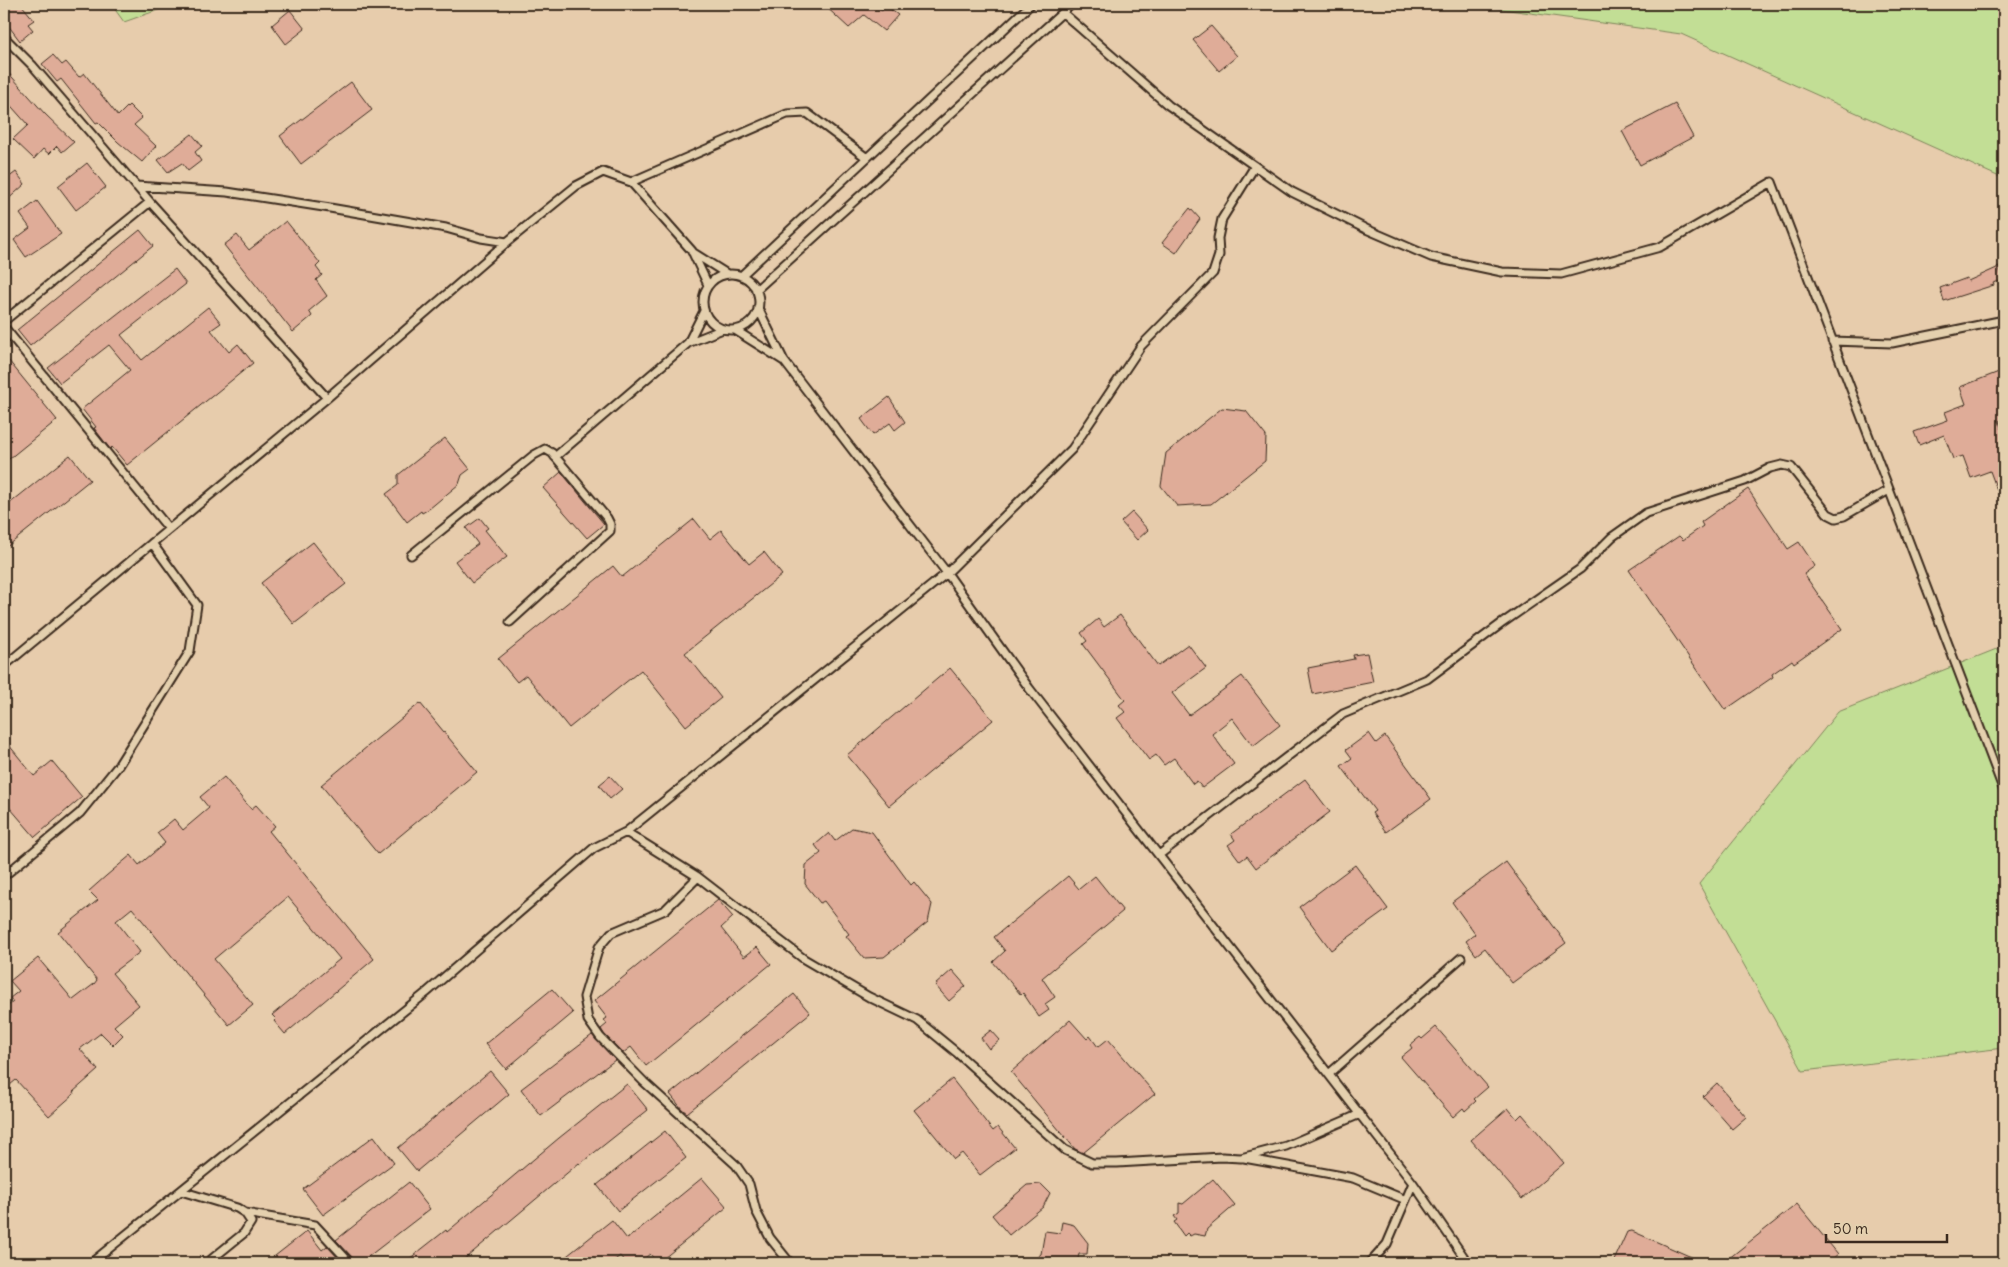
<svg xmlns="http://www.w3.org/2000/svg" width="2008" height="1267" viewBox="0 0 2008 1267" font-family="Delius,sans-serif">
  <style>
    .green { fill: #c2de95; stroke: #7e845a }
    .building { fill: #dfac98; stroke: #3b2a1e }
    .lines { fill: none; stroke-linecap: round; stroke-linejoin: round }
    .service-casing { stroke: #3b2a1e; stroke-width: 11 }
    .service { stroke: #e4d0ae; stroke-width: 7 }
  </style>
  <rect width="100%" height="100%" fill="#e7ccac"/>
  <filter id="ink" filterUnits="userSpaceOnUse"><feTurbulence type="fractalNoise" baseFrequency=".02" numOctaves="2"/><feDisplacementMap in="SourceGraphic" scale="10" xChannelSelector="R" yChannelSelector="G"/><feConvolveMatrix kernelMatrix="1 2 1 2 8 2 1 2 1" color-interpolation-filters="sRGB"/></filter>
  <g filter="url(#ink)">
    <path class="green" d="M 111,4 L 175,4 L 124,22 Z
      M 1466,4 L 2004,4 L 2004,179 L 1681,34 Z
      M 2004,646 L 2004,1048 L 1803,1071 L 1699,884 L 1838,712 Z"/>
    <path class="building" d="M 4,4 L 21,4 L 34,20 L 28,24 L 33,30 L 20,41 L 4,20 Z
      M 823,4 L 874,4 L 882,11 L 886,6 L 898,15 L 884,31 L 864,15 L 849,28 Z
      M 290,10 L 305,29 L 286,44 L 272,25 Z
      M 1211,26 L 1237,56 L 1219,71 L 1193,40 Z
      M 53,55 L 62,65 L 66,62 L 79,77 L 84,73 L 118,116 L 129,105 L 142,118 L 134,125 L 156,146 L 142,162 L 118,142 L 98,122 L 96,123 L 61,79 L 57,82 L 42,64 Z
      M 4,68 L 45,114 L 74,142 L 62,152 L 57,146 L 49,154 L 43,149 L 34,159 L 13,139 L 28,125 L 4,98 Z
      M 351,82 L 372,110 L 301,164 L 280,136 Z
      M 1675,104 L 1693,137 L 1640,165 L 1622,131 Z
      M 192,134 L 202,146 L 195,152 L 201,161 L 188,171 L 182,163 L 168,172 L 158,160 Z
      M 87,163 L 106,187 L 76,210 L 58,186 Z
      M 16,172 L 25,184 L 4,203 L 4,181 Z
      M 37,201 L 61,234 L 26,257 L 14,240 L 30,228 L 20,214 Z
      M 1190,208 L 1200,219 L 1176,253 L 1162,243 Z
      M 286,221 L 320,263 L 316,267 L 322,275 L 316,280 L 327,296 L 309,311 L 312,316 L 293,332 L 224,245 L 237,235 L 249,250 Z
      M 140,230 L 153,246 L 30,346 L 17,330 Z
      M 1999,267 L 2003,280 L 1993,283 L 1994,285 L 1944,301 L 1940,288 L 1967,278 L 1968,281 Z
      M 175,269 L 186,284 L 121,335 L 142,360 L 208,307 L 221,323 L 211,330 L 229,352 L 238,344 L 253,363 L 127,465 L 112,447 L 110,449 L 94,428 L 96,427 L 82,409 L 130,370 L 109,345 L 60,383 L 48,368 Z
      M 4,355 L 57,420 L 4,463 Z
      M 2004,370 L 2004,419 L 1999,421 L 2004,437 L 2003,506 L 1990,471 L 1971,478 L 1963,456 L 1953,459 L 1944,435 L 1919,445 L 1914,432 L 1948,420 L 1945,412 L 1966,404 L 1960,387 Z
      M 889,397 L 905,422 L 895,430 L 890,423 L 873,435 L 861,419 Z
      M 1222,408 L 1246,411 L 1266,436 L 1265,461 L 1211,504 L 1177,506 L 1161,486 L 1166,453 Z
      M 445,438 L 470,469 L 462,475 L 459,484 L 429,509 L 422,513 L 421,511 L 407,522 L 386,494 L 398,485 L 398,475 Z
      M 70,455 L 90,480 L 4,549 L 4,508 Z
      M 561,472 L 604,524 L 587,538 L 543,488 Z
      M 1748,489 L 1788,549 L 1799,542 L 1815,566 L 1804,574 L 1842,629 L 1794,663 L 1792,660 L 1772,674 L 1773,677 L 1725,710 L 1629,570 L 1679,536 L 1683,540 L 1703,526 L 1701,522 Z
      M 1132,512 L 1148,530 L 1137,540 L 1121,522 Z
      M 480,518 L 488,528 L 485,530 L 507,557 L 472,583 L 455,561 L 478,544 L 466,528 Z
      M 694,519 L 710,539 L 721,530 L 749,564 L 764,552 L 782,575 L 685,653 L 721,698 L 686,726 L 641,670 L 569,728 L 526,675 L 517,682 L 498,659 L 613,566 L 622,577 Z
      M 313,542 L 346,584 L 294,624 L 261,583 Z
      M 1120,615 L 1158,666 L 1188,644 L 1206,668 L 1172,693 L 1189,715 L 1242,676 L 1280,725 L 1253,746 L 1232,718 L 1212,734 L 1234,764 L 1202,788 L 1197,781 L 1193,784 L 1174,758 L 1164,765 L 1156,755 L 1149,760 L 1117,718 L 1125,712 L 1119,705 L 1125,700 L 1083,644 L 1087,641 L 1081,633 L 1098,619 L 1104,627 Z
      M 1367,653 L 1373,682 L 1313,694 L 1308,668 L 1354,659 L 1353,655 Z
      M 950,668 L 993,720 L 889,806 L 847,755 Z
      M 420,703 L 477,772 L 378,854 L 321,785 Z
      M 1369,733 L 1376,743 L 1385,736 L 1431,799 L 1386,832 L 1372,813 L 1375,811 L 1341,766 L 1352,758 L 1346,750 Z
      M 4,739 L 34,776 L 52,761 L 82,797 L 35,837 L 4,801 Z
      M 610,776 L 622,789 L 610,799 L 599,785 Z
      M 224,777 L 251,809 L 256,805 L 275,826 L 269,831 L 374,959 L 285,1034 L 274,1021 L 276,1019 L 272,1015 L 340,959 L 288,897 L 214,959 L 253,1005 L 229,1025 L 132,908 L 116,921 L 140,952 L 112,973 L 139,1005 L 114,1026 L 123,1035 L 113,1045 L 101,1033 L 80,1049 L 98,1070 L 73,1092 L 74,1094 L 49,1116 L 16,1080 L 4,1090 L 4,1009 L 13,1002 L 10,998 L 19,991 L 10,981 L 38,958 L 73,1000 L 94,984 L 97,980 L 58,932 L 98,900 L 89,891 L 106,876 L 131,855 L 139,865 L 165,843 L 157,833 L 174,819 L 183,830 L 209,808 L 200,797 Z
      M 1305,779 L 1330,812 L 1256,868 L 1247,856 L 1240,861 L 1228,845 L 1235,840 L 1231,834 Z
      M 852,828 L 872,832 L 911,885 L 914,882 L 932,904 L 928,922 L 884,957 L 864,958 L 846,936 L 849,934 L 824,901 L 820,903 L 805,884 L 806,865 L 821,853 L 815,845 L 829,833 L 835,841 Z
      M 1506,862 L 1566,943 L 1512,983 L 1485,948 L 1476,955 L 1466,941 L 1475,934 L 1452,902 Z
      M 1355,865 L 1388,909 L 1331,950 L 1299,907 Z
      M 1068,876 L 1079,889 L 1095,876 L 1123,911 L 1042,978 L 1055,997 L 1045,1004 L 1049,1010 L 1039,1017 L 1023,993 L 1021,995 L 993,962 L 1005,951 L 994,937 Z
      M 718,900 L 733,917 L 721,928 L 744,957 L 757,947 L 771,964 L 646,1066 L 631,1047 L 623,1053 L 604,1034 L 601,1029 L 607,1024 L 604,1020 L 607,1018 L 594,1001 Z
      M 952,970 L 966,986 L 949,1001 L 935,985 Z
      M 552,989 L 573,1013 L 506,1069 L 485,1044 Z
      M 794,994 L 810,1013 L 687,1113 L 682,1109 L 670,1094 Z
      M 1070,1020 L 1087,1039 L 1090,1036 L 1098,1047 L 1108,1039 L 1155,1094 L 1083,1153 L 1075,1149 L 1011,1072 Z
      M 1436,1027 L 1488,1087 L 1474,1099 L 1476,1101 L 1465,1111 L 1463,1108 L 1453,1117 L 1401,1057 L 1412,1048 L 1410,1045 L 1420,1037 L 1422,1039 Z
      M 991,1030 L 1000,1040 L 989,1049 L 981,1038 Z
      M 592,1035 L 615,1060 L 541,1116 L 521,1089 Z
      M 490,1071 L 509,1094 L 417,1171 L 398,1148 Z
      M 952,1079 L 993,1131 L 998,1127 L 1015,1148 L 980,1175 L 962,1153 L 954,1159 L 914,1110 Z
      M 1717,1083 L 1746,1117 L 1732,1129 L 1703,1096 Z
      M 627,1084 L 648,1110 L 580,1164 L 579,1163 L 467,1257 L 459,1263 L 404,1263 L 446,1230 L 447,1232 L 559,1138 Z
      M 1508,1108 L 1517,1119 L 1522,1114 L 1564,1163 L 1522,1199 L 1471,1140 Z
      M 665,1131 L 686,1158 L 618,1211 L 597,1185 Z
      M 374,1136 L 394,1163 L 323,1215 L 303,1189 Z
      M 702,1178 L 727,1207 L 658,1263 L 650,1254 L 638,1263 L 626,1263 L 620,1256 L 611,1263 L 558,1263 L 612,1220 L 627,1239 Z
      M 1213,1179 L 1235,1205 L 1207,1229 L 1205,1236 L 1194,1234 L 1190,1236 L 1187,1233 L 1184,1236 L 1174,1222 L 1177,1220 L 1174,1216 L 1179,1213 L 1179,1203 L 1183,1204 Z
      M 409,1182 L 430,1209 L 360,1263 L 355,1263 L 354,1259 L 336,1240 Z
      M 1041,1184 L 1050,1193 L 1043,1207 L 1009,1235 L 992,1215 L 1027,1185 Z
      M 1797,1204 L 1838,1254 L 1827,1263 L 1723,1263 Z
      M 1062,1222 L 1074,1225 L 1088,1243 L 1087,1254 L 1079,1254 L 1077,1263 L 1030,1263 L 1041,1254 L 1045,1231 L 1060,1233 Z
      M 307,1231 L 322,1250 L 327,1246 L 343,1263 L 266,1263 Z
      M 1632,1231 L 1705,1263 L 1613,1263 L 1627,1232 Z"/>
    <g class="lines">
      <g class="service-casing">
        <path id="service" d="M 1063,13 L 1168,105 L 1292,192 L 1366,229 L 1431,257 L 1502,272 L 1561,274 L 1660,247 L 1772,182 L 2004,791
          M 4,37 L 33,66 L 150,202 L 327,398
          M 631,182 L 787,114 L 807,113 L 867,158
          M 136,186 L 227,192 L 330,208 L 446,228 L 481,238 L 507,242
          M 692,252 L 727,274
          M703 302a28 28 0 1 1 56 0a28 28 0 1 1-56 0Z
          M 741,276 L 1031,4
          M 756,290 L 1072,4
          M 758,308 L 784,361 L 947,573 L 1029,688 L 1413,1183
          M 4,321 L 150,202
          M 4,327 L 169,529
          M 735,330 L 784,361
          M 1832,341 L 1892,343 L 2004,320
          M 688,343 L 704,311
          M 555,457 L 688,343 L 723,329
          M 411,555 L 534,455 L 545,449 L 552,453 L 607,518 L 610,524 L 610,531 L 510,622
          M 4,666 L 327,398 L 507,242 L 576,186 L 603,172 L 631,182 L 692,251 L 708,285
          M 626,832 L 698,877 L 665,910 L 611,933 L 599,947 L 584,997 L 588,1020 L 600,1037 L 644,1082 L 736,1165 L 749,1184 L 756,1211 L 770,1238 L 790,1263
          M 1159,855 L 1343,714 L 1427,679 L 1501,624 L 1580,569 L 1612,537 L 1646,513 L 1745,481 L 1770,468 L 1782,465 L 1791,467 L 1828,514 L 1836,518 L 1844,516 L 1889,490
          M 4,876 L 80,813 L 118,766 L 190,651 L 197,605 L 152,543
          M 698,877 L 804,959 L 869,997 L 917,1020 L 956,1052 L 1065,1150 L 1092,1163 L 1117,1163 L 1222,1157 L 1241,1158 L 1286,1146 L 1360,1114
          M 1329,1074 L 1461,958
          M 1244,1158 L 1353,1178 L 1406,1200
          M 181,1191 L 237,1208 L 245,1213 L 251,1222 L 244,1233 L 207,1263
          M 245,1213 L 315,1225 L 350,1263
          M 91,1263 L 426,993 L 594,848 L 626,832 L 947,573 L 1072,449 L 1141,346 L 1213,273 L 1219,255 L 1218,238 L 1222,219 L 1255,166
          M 1370,1263 L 1387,1244 L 1413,1183 L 1468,1263"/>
      </g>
      <use href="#service" class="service"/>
    </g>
  </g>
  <rect width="2008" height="1267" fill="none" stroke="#e4d0ae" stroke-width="20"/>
  <rect x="10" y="10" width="1988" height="1247" fill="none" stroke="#3b2a1e" stroke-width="2" filter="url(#ink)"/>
  <path d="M1826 1234v8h121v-8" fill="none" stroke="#3b2a1e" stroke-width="2.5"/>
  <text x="1833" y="1234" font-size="15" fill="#3b2a1e" stroke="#e4d0ae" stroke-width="4" paint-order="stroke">50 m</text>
</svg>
